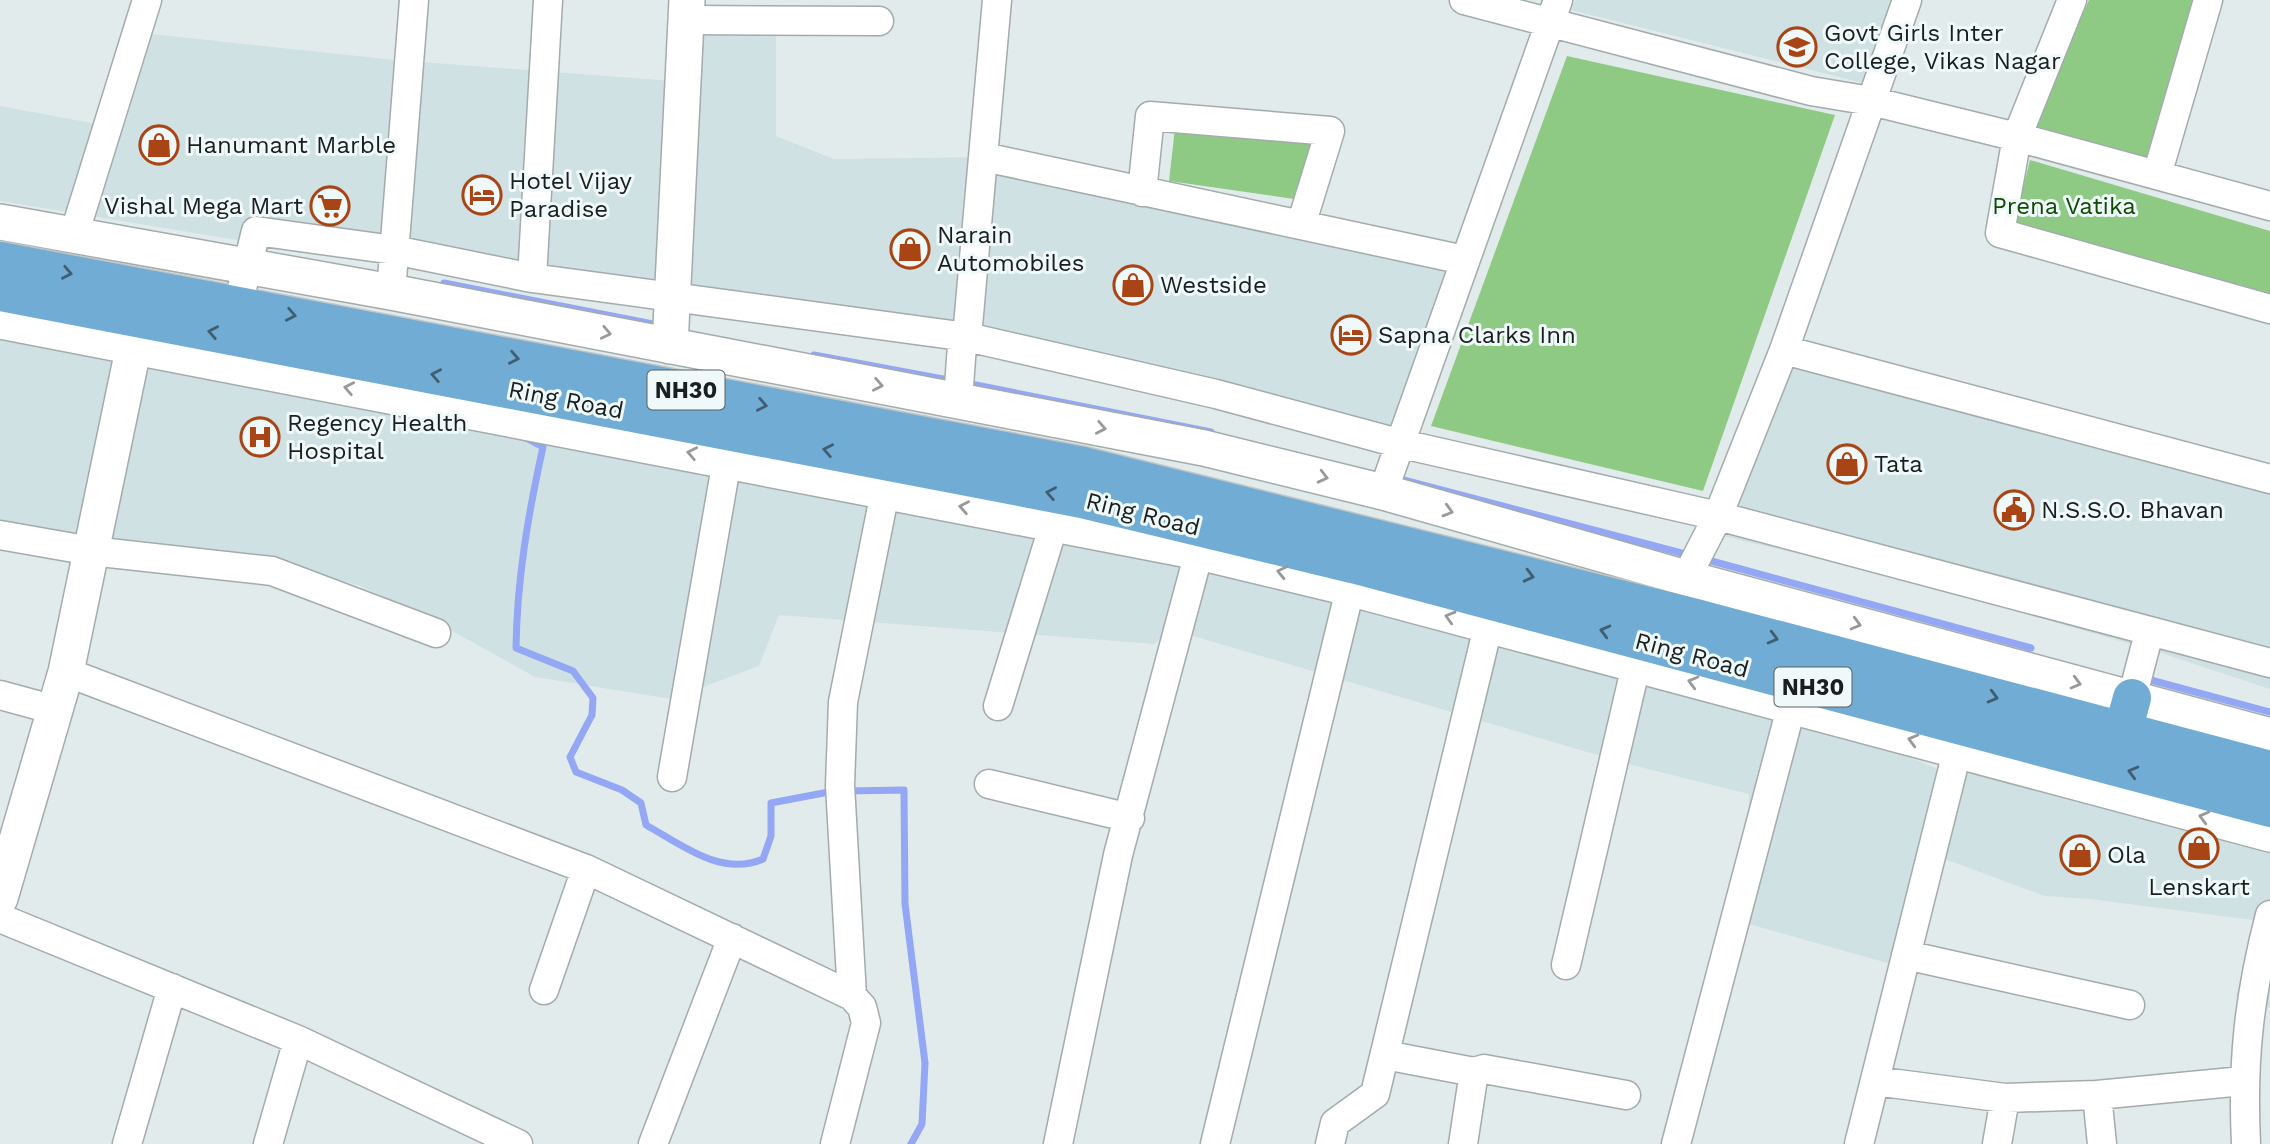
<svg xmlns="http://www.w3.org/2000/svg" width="2270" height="1144" viewBox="0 0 2270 1144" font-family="'Work Sans',sans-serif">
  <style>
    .built { fill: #cfe1e3 }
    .green { fill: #8fca84 }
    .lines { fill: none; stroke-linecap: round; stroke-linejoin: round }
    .stream { stroke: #93a7f4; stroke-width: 7 }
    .minor-casing { stroke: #a3abac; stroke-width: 31 }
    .tertiary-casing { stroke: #a3abac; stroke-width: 38 }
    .trunk-casing { stroke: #c3c4c4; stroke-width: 41 }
    .minor { stroke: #fff; stroke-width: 28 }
    .tertiary { stroke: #fff; stroke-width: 35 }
    .trunk { stroke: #70acd4; stroke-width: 38 }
    .oneway { stroke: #415e70 }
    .oneway2 { stroke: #989a9a }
    .labels { text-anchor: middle; stroke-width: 6; stroke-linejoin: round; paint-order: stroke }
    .shield { fill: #eff9fa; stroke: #5a6060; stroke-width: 2 }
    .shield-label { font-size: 23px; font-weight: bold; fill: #1a1e1e }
    .poi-label { font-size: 24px; fill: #1a1e1e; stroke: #eff9fa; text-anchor: start }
    .park-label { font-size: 24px; fill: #104b02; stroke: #eff9fa }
    .street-label { font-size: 24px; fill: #1a1e1e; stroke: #eff9fa }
  </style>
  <rect width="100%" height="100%" fill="#e2ebec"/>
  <path class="built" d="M 1575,0 L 1895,0 L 1863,83 L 1571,10 Z
    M 681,8 L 776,14 L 776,136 L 834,159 L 997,157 L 1455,265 L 1396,438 L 993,334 L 243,241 L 0,201 L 0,106 L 97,124 L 151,34 L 395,60 L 673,81 Z
    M 0,326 L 1190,560 L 1171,629 L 1154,644 L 779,615 L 759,666 L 671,699 L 535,677 L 445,627 L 358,585 L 275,564 L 0,522 Z
    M 1792,364 L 2270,490 L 2270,689 L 2158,652 L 1903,578 L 1718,535 Z
    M 1200,565 L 1854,734 L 1945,772 L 1891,964 L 1745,923 L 1749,794 L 1628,764 L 1183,633 Z
    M 1959,766 L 2270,845 L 2270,1008 L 2236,996 L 2260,921 L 2090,899 L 2045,896 L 1939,857 Z"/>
  <path class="green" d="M 2089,0 L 2196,0 L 2146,158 L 2030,131 Z
    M 1567,56 L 1835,115 L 1703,491 L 1431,426 Z
    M 1175,128 L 1319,138 L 1301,200 L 1169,181 Z
    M 2030,160 L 2270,231 L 2270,297 L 2013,229 Z"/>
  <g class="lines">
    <path class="stream" d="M 444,283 L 658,325
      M 814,355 L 954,381
      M 966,383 L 1211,432
      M 526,438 L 543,447 C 528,515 517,579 516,648 L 573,671 L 593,698 L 592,715 L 570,757 L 576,772 L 622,790 L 641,803 L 646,825 C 682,845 721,877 763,859 L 771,836 L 771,803 L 834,791
      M 1396,478 L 1689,555
      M 1704,559 L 2031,648
      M 2147,679 L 2270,712
      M 846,791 L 904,790 L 905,904 L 925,1063 L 922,1124 L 911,1144"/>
    <g class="minor-casing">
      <path id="minor" d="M 1464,0 L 1811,91 L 1871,101 L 2017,137 L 2270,206
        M 2072,0 L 2017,137 L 2000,233 L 2270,309
        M 686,20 L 879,21
        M 984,157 L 1464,260
        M 2157,175 L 2208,0
        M 1142,192 L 1150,116 L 1330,131 L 1301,225
        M 74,235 L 147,0
        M 532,278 L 548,0
        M 391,292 L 414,0
        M 238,305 L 256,231 L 394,250 L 532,278 L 967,337 L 1216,394 L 1398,443 L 1718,516 L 2270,663
        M 1784,350 L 2270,479
        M 958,400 L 962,345 L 967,337 L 997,0
        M 1383,492 L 1558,0
        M 0,535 L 91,551 L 272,571 L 436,633
        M 1686,578 L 1718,516 L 1784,350 L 1907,0
        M 66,672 L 586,869 L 852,996 L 862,1007 L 866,1023 L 835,1144
        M 0,695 L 55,710
        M 2132,698 L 2149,633
        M 998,706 L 1054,524
        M 672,777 L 727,460 L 733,442
        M 989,784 L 1130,818
        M 0,918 L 298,1040 L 268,1144
        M 1906,955 L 2130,1005
        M 1566,965 L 1641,644
        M 544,990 L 586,869
        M 852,996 L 840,785 L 843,702 L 885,492 L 886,471
        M 298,1040 L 518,1144
        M 1385,1055 L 1474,1072
        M 1875,1081 L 2005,1098 L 2097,1095 L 2243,1081
        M 2097,1095 L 2102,1144
        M 127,1144 L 172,988
        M 653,1144 L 732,938
        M 1058,1144 L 1118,855 L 1199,552
        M 1215,1144 L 1355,569
        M 1330,1144 L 1335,1123 L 1375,1094 L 1488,627
        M 1463,1144 L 1474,1072 L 1484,1069 L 1626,1095
        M 1676,1144 L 1791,708
        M 1859,1144 L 1957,752
        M 1997,1144 L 2005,1098
        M 2246,1144 C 2242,1060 2249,996 2270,915"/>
    </g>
    <g class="tertiary-casing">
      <path id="tertiary" d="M 0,222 L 391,292 L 1204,448 L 1383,492 L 1686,578 L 2270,736
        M 0,321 L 1199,552 L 1349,588 L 2270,834
        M 670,346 L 687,0
        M 0,898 L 66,672 L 138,326"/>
    </g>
    <g class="trunk-casing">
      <path id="trunk" d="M 0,261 L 1083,466 L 1692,617 L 2270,770
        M 0,292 L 1082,499 L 1356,565 L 2270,808
        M 2123,731 L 2132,698"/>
    </g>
    <use href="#minor" class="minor"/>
    <use href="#tertiary" class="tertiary"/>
    <use href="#trunk" class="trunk"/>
  </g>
  <defs><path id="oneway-chevron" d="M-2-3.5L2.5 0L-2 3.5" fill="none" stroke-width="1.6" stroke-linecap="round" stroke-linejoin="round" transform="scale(1.75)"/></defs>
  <g class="oneway">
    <use href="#oneway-chevron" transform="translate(67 273) rotate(11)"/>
    <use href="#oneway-chevron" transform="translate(291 315) rotate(11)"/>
    <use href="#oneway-chevron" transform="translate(213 332) rotate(-169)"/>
    <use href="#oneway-chevron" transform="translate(514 358) rotate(11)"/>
    <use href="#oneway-chevron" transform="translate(436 375) rotate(-169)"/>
    <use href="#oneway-chevron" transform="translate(762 405) rotate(11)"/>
    <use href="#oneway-chevron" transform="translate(828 450) rotate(-169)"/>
    <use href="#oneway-chevron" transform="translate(1051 493) rotate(-169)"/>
    <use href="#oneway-chevron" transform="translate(1529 576) rotate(14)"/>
    <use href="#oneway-chevron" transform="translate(1605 631) rotate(-165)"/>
    <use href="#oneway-chevron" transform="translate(1773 638) rotate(15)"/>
    <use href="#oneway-chevron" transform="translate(1993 697) rotate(15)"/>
    <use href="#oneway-chevron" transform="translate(2133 772) rotate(-165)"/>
  </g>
  <g class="oneway2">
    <use href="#oneway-chevron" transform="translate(606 333) rotate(12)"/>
    <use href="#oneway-chevron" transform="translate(878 385) rotate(11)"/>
    <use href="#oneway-chevron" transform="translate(349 388) rotate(-169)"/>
    <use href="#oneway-chevron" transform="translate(1101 428) rotate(11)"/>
    <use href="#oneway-chevron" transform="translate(692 453) rotate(-169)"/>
    <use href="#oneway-chevron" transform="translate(1323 477) rotate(14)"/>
    <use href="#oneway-chevron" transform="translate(964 507) rotate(-169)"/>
    <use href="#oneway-chevron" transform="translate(1448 511) rotate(16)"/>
    <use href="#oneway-chevron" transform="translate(1282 572) rotate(-167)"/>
    <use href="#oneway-chevron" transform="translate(1450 617) rotate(-164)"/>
    <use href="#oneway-chevron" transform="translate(1856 624) rotate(15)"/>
    <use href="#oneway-chevron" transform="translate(1693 682) rotate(-165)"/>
    <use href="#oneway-chevron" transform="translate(2076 683) rotate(15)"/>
    <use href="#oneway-chevron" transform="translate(1913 740) rotate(-165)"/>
    <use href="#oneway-chevron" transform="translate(2204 817) rotate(-165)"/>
  </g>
  <defs>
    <g id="university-ring" transform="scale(2.0125)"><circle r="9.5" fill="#eff9fa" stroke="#a94415" stroke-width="1.5"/><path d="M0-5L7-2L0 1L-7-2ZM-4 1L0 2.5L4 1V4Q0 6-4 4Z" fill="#a94415"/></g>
    <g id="shop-ring" transform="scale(2.0125)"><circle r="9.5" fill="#eff9fa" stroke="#a94415" stroke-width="1.5"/><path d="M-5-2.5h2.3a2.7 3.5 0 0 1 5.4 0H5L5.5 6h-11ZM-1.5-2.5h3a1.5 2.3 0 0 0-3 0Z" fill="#a94415"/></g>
    <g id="hotel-ring" transform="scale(2.0125)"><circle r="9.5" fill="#eff9fa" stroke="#a94415" stroke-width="1.5"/><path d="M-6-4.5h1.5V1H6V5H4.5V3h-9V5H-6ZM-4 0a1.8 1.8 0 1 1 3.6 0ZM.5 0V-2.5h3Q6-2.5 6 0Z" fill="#a94415"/></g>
    <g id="supermarket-ring" transform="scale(2.0125)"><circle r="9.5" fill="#eff9fa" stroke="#a94415" stroke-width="1.5"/><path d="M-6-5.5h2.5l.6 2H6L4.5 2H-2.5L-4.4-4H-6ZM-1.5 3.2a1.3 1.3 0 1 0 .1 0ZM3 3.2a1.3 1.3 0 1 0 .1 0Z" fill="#a94415"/></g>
    <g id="hospital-ring" transform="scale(2.0125)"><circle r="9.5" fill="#eff9fa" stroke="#a94415" stroke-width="1.5"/><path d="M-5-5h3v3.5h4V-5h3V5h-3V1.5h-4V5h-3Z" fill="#a94415"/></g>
    <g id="civic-ring" transform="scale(2.0125)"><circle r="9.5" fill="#eff9fa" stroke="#a94415" stroke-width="1.5"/><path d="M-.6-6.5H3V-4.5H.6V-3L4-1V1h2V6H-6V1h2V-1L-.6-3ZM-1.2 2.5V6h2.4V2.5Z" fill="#a94415"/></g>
  </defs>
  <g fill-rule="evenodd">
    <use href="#university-ring" x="1797" y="47"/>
    <use href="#shop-ring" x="159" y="145"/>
    <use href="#hotel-ring" x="482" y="195"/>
    <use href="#supermarket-ring" x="330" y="206"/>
    <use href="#shop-ring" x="910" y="249"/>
    <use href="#shop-ring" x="1133" y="285"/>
    <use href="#hotel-ring" x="1351" y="335"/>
    <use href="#hospital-ring" x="260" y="437"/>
    <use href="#shop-ring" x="1847" y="464"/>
    <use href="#civic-ring" x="2014" y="510"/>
    <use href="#shop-ring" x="2199" y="848"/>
    <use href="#shop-ring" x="2080" y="855"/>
  </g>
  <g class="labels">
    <g class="shield">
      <rect x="647.5" y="370.5" width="77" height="39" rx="5"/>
      <rect x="1774.5" y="667.5" width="77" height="39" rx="5"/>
    </g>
    <g class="shield-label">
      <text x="686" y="398">NH30</text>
      <text x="1813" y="695">NH30</text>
    </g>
    <g class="poi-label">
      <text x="1824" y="41">Govt Girls Inter<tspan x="1824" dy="28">College, Vikas Nagar</tspan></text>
      <text x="186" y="153">Hanumant Marble</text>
      <text x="509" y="189">Hotel Vijay<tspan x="509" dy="28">Paradise</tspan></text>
      <text x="303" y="214" text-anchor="end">Vishal Mega Mart</text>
      <text x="937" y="243">Narain<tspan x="937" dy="28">Automobiles</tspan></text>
      <text x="1160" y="293">Westside</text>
      <text x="1378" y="343">Sapna Clarks Inn</text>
      <text x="287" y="431">Regency Health<tspan x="287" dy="28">Hospital</tspan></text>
      <text x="1874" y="472">Tata</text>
      <text x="2041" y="518">N.S.S.O. Bhavan</text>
      <text x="2107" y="863">Ola</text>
      <text x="2199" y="895" text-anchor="middle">Lenskart</text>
    </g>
    <g class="park-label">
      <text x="2064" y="214">Prena Vatika</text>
    </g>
    <g class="street-label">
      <text transform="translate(566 400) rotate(11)" y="8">Ring Road</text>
      <text transform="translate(1143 514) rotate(14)" y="8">Ring Road</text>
      <text transform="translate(1692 655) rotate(15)" y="8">Ring Road</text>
    </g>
  </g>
</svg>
